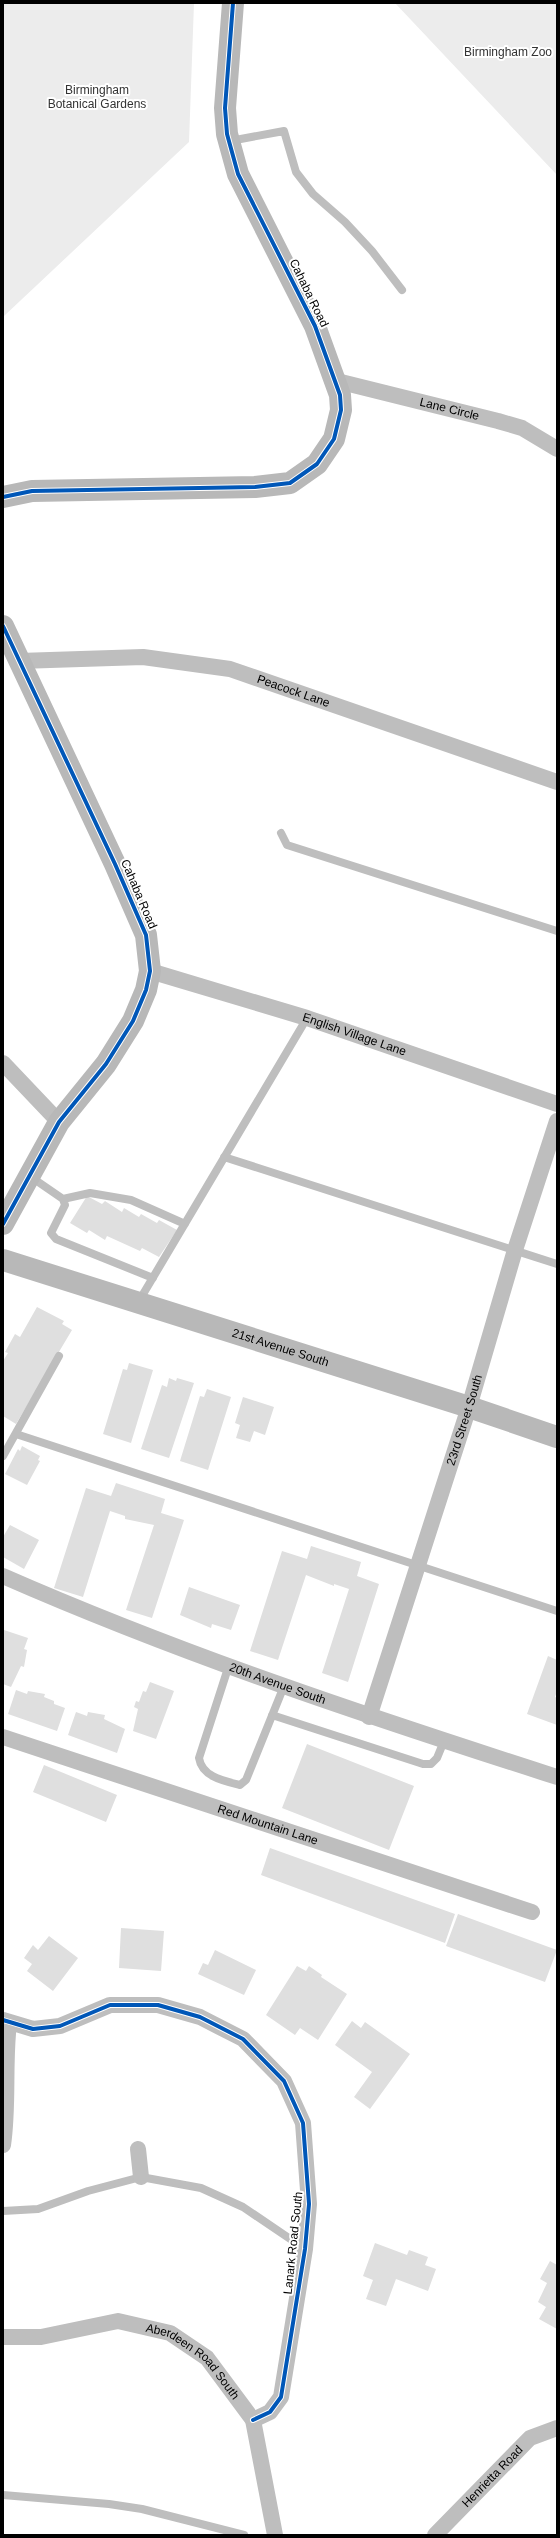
<svg xmlns="http://www.w3.org/2000/svg" width="560" height="2538" viewBox="0 0 560 2538" font-family="Arial,sans-serif">
  <style>
    .green { fill: #ececec }
    .building { fill: #dfdfdf }
    .lines { fill: none; stroke-linecap: round; stroke-linejoin: round }
    .lane { stroke: #bebebe; stroke-width: 8 }
    .street { stroke: #bebebe; stroke-width: 16 }
    .secondary { stroke: #b8b8b8; stroke-width: 22 }
    .cycleway-casing { stroke: #fff; stroke-width: 6 }
    .cycleway { stroke: #0057b8; stroke-width: 4 }
    .labels { text-anchor: middle; stroke-width: 4; stroke-linejoin: round; paint-order: stroke }
    .park-label { font-size: 12px; fill: #333; stroke: #fff }
    .street-label { font-size: 12px; fill: #000; stroke: #fff }
  </style>
  <rect width="100%" height="100%" fill="#fff"/>
  <path class="green" d="M 3,3 L 194,3 L 189,142 L 3,317 Z
    M 395,3 L 557,3 L 557,175 Z"/>
  <path class="building" d="M 87,1196 L 102,1204 L 105,1201 L 122,1212 L 124,1208 L 139,1217 L 141,1214 L 157,1223 L 159,1220 L 177,1230 L 159,1257 L 142,1248 L 140,1251 L 107,1236 L 105,1240 L 89,1230 L 87,1233 L 70,1223 Z
    M 37,1307 L 64,1321 L 62,1324 L 72,1330 L 16,1424 L 3,1416 L 3,1361 L 8,1353 L 5,1352 L 15,1334 L 20,1337 Z
    M 129,1363 L 153,1370 L 131,1443 L 103,1434 L 123,1369 L 127,1370 Z
    M 169,1378 L 176,1381 L 177,1378 L 194,1383 L 169,1458 L 141,1449 L 162,1385 L 167,1387 Z
    M 207,1389 L 231,1397 L 208,1470 L 180,1461 L 200,1396 L 204,1397 Z
    M 243,1397 L 274,1407 L 265,1435 L 254,1431 L 250,1442 L 236,1438 L 240,1425 L 235,1423 Z
    M 22,1446 L 40,1456 L 38,1460 L 40,1461 L 27,1485 L 5,1474 L 18,1449 L 20,1451 Z
    M 116,1483 L 165,1499 L 161,1513 L 184,1520 L 152,1618 L 126,1610 L 154,1525 L 125,1519 L 125,1516 L 110,1511 L 83,1597 L 54,1588 L 86,1488 L 111,1496 Z
    M 10,1525 L 39,1540 L 24,1569 L 3,1557 L 3,1537 Z
    M 311,1546 L 361,1562 L 357,1576 L 379,1584 L 348,1682 L 322,1673 L 349,1589 L 334,1584 L 334,1586 L 306,1575 L 278,1660 L 250,1651 L 282,1551 L 307,1559 Z
    M 189,1587 L 240,1605 L 231,1630 L 212,1624 L 211,1628 L 180,1615 Z
    M 4,1630 L 28,1638 L 24,1649 L 27,1650 L 24,1667 L 21,1666 L 11,1687 L 3,1684 Z
    M 548,1656 L 557,1660 L 557,1691 L 555,1697 L 557,1698 L 557,1725 L 527,1714 Z
    M 150,1682 L 174,1691 L 156,1739 L 133,1731 L 138,1709 L 134,1707 L 136,1701 L 139,1702 L 143,1691 L 146,1692 Z
    M 16,1690 L 27,1694 L 28,1691 L 45,1694 L 44,1697 L 54,1701 L 54,1704 L 65,1708 L 57,1731 L 8,1714 Z
    M 76,1712 L 87,1716 L 88,1712 L 105,1715 L 104,1719 L 125,1729 L 117,1753 L 68,1735 Z
    M 307,1744 L 414,1786 L 389,1850 L 282,1808 Z
    M 44,1765 L 117,1795 L 106,1822 L 33,1792 Z
    M 270,1848 L 455,1914 L 445,1943 L 261,1875 Z
    M 458,1914 L 557,1950 L 545,1982 L 446,1946 Z
    M 121,1928 L 164,1931 L 161,1971 L 119,1968 Z
    M 49,1936 L 78,1958 L 53,1991 L 27,1971 L 32,1964 L 24,1958 L 33,1945 L 38,1950 Z
    M 215,1950 L 256,1970 L 244,1995 L 198,1974 L 203,1963 L 208,1965 Z
    M 297,1966 L 306,1971 L 309,1966 L 322,1975 L 321,1977 L 347,1994 L 318,2040 L 300,2028 L 295,2035 L 266,2015 Z
    M 352,2021 L 361,2028 L 365,2022 L 410,2054 L 370,2109 L 354,2097 L 372,2072 L 335,2045 Z
    M 375,2243 L 407,2255 L 409,2250 L 428,2257 L 425,2265 L 436,2269 L 428,2291 L 396,2279 L 386,2306 L 366,2299 L 373,2280 L 363,2276 Z
    M 550,2261 L 557,2265 L 557,2329 L 539,2319 L 546,2307 L 538,2302 L 547,2283 L 540,2279 Z"/>
  <g class="lines">
    <path class="lane" d="M 230,141 L 284,131 L 296,172 L 313,194 L 345,222 L 372,251 L 402,290
      M 281,833 L 287,845 L 557,931
      M 224,1157 L 557,1264
      M 31,1177 L 63,1199 L 65,1205 L 51,1233 L 56,1239 L 153,1278
      M 63,1199 L 90,1193 L 131,1200 L 185,1224
      M 139,1301 L 307,1018
      M 16,1434 L 557,1611
      M 3,1456 L 59,1356
      M 229,1665 L 199,1758 C 202,1777 224,1781 240,1785 L 246,1780 L 284,1686
      M 272,1715 L 423,1764 L 431,1764 L 437,1758 L 444,1741
      M 3,2211 L 38,2209 L 88,2191 L 141,2177 L 201,2188 L 243,2207 L 305,2249
      M 3,2495 L 109,2504 L 142,2509 L 244,2535"/>
    <g class="street">
      <path id="s1" d="M 337,381 L 498,421 L 522,428 L 557,449"/>
      <path id="s2" d="M 19,661 L 143,657 L 230,669 L 557,782"/>
      <path id="s3" d="M 150,971 L 307,1018 L 557,1104"/>
      <path d="M 3,1063 L 59,1122"/>
      <path id="s4" d="M 3,1576 C 183,1655 370,1717 557,1777"/>
      <path id="s5" d="M 369,1717 L 469,1407 L 515,1250 L 557,1121"/>
      <path id="s6" d="M 3,1737 L 532,1912"/>
      <path d="M 3,2020 L 33,2029 L 60,2026 L 110,2005 L 158,2005 L 200,2017 L 243,2039 L 284,2081 L 303,2123 L 309,2204 L 305,2249 L 281,2397 L 270,2412 L 253,2420"/>
      <path d="M 3,2145 C 9,2104 4,2064 9,2023"/>
      <path d="M 138,2149 L 141,2177"/>
      <path id="s7" d="M 3,2337 L 41,2337 L 118,2321 L 170,2333 L 207,2358 L 253,2420 L 275,2535"/>
      <path id="s8" d="M 435,2535 L 530,2438 L 557,2428"/>
    </g>
    <g class="secondary">
      <path d="M 3,497 L 32,491 L 255,487 L 290,483 L 317,464 L 334,439 L 341,410 L 340,395 L 315,326 L 238,174 L 227,134 L 225,108 L 233,3"/>
      <path d="M 3,626 L 115,864 L 146,935 L 150,971 L 146,990 L 133,1021 L 106,1064 L 59,1122 L 3,1224"/>
      <path id="s9" d="M 3,1260 L 469,1407 L 557,1437"/>
    </g>
    <g class="cycleway-casing">
      <path id="cycleway" d="M 3,497 L 32,491 L 255,487 L 290,483 L 317,464 L 334,439 L 341,410 L 340,395 L 315,326 L 238,174 L 227,134 L 225,108 L 233,3
        M 3,626 L 115,864 L 146,935 L 150,971 L 146,990 L 133,1021 L 106,1064 L 59,1122 L 3,1224
        M 3,2020 L 33,2029 L 60,2026 L 110,2005 L 158,2005 L 200,2017 L 243,2039 L 284,2081 L 303,2123 L 309,2204 L 305,2249 L 281,2397 L 270,2412 L 253,2420"/>
    </g>
    <use href="#cycleway" class="cycleway"/>
  </g>
  <g class="labels">
    <g class="park-label">
      <text x="508" y="56">Birmingham Zoo</text>
      <text x="97" y="94">Birmingham<tspan x="97" dy="14">Botanical Gardens</tspan></text>
    </g>
    <g class="street-label">
      <text transform="translate(309 293) rotate(64)" y="4">Cahaba Road</text>
      <text dy="4" stroke="none"><textPath href="#s1" startOffset="116">Lane Circle</textPath></text>
      <text dy="4" stroke="none"><textPath href="#s2" startOffset="279">Peacock Lane</textPath></text>
      <text transform="translate(139 894) rotate(67)" y="4">Cahaba Road</text>
      <text dy="4" stroke="none"><textPath href="#s3" startOffset="214">English Village Lane</textPath></text>
      <text dy="4" stroke="none"><textPath href="#s9" startOffset="291">21st Avenue South</textPath></text>
      <text dy="4" stroke="none"><textPath href="#s5" startOffset="312">23rd Street South</textPath></text>
      <text dy="4" stroke="none"><textPath href="#s4" startOffset="295">20th Avenue South</textPath></text>
      <text dy="4" stroke="none"><textPath href="#s6" startOffset="279">Red Mountain Lane</textPath></text>
      <text transform="translate(293 2243) rotate(-84)" y="4">Lanark Road South</text>
      <text dy="4" stroke="none"><textPath href="#s7" startOffset="205">Aberdeen Road South</textPath></text>
      <text dy="4" stroke="none"><textPath href="#s8" startOffset="82">Henrietta Road</textPath></text>
    </g>
  </g>
  <rect width="560" height="2538" fill="none" stroke="#000000" stroke-width="8"/>
</svg>
